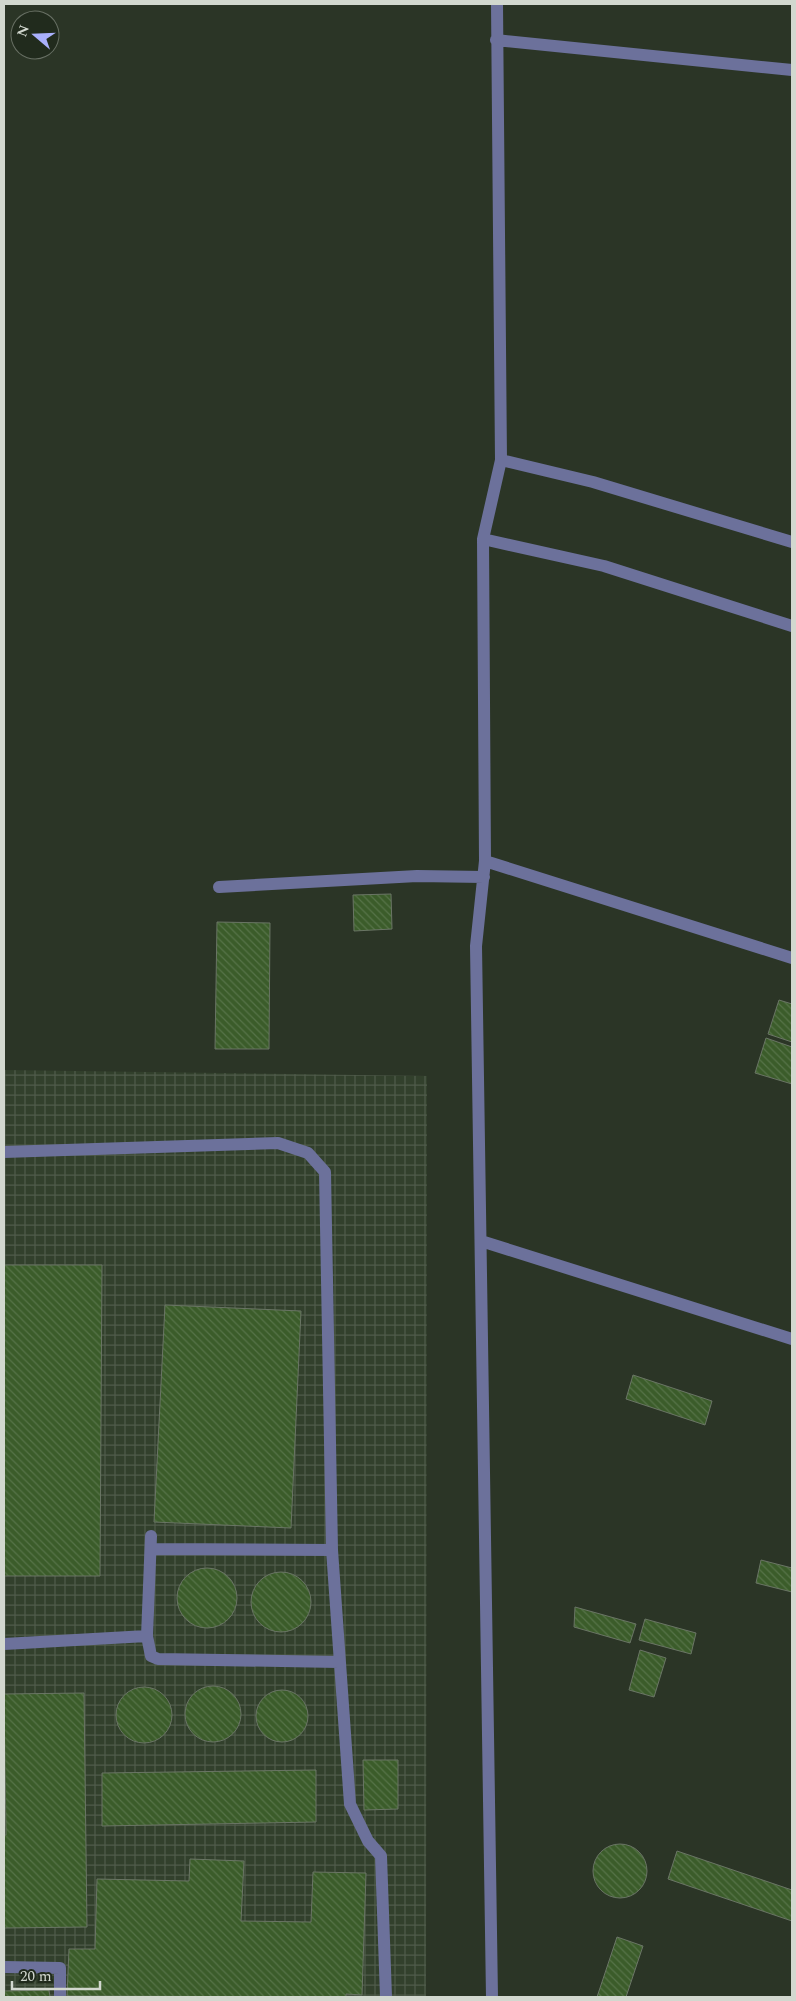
<svg xmlns="http://www.w3.org/2000/svg" width="796" height="2001" viewBox="0 0 796 2001" font-family="Spectral,serif">
  <style>
    .industrial { fill: url(#industrial-grid) }
    .building { fill: url(#building-back-hatch); stroke: #6a7565 }
    .lines { fill: none; stroke-linecap: round; stroke-linejoin: round }
    .minor { stroke: #6c719b; stroke-width: 12 }
  </style>
  <defs>
    <pattern id="industrial-grid" width="8" height="8" patternUnits="userSpaceOnUse" patternTransform="scale(1.25)"><rect width="8" height="8" fill="#32402c"/><path d="M0 4h8M4 0v8" fill="none" stroke="#4f5b4a"/></pattern>
    <pattern id="building-back-hatch" width="6" height="6" patternUnits="userSpaceOnUse" patternTransform="scale(1.25)"><rect width="6" height="6" fill="#3b5c2a"/><path d="M-1 5l2 2M0 0l6 6M5-1l2 2" fill="none" stroke="#567348"/></pattern>
  </defs>
  <rect width="100%" height="100%" fill="#2b3526"/>
  <path class="industrial" d="M 4,1070 L 427,1076 L 426,1997 L 4,1997 Z"/>
  <path class="building" d="M 391,894 L 392,929 L 354,931 L 353,895 Z
    M 217,922 L 270,923 L 269,1049 L 215,1049 Z
    M 779,1000 L 792,1004 L 792,1042 L 768,1034 Z
    M 766,1038 L 792,1047 L 792,1084 L 755,1073 Z
    M 4,1265 L 102,1265 L 100,1576 L 4,1576 Z
    M 165,1305 L 301,1311 L 291,1528 L 154,1522 Z
    M 633,1375 L 712,1401 L 705,1425 L 626,1399 Z
    M 761,1560 L 792,1568 L 792,1592 L 756,1583 Z
    M177 1598a30 30 0 1 1 60 0a30 30 0 1 1-60 0Z
    M251 1602a30 30 0 1 1 60 0a30 30 0 1 1-60 0Z
    M 575,1607 L 636,1624 L 630,1643 L 574,1627 Z
    M 645,1619 L 696,1633 L 691,1654 L 639,1640 Z
    M 640,1650 L 666,1658 L 654,1697 L 629,1690 Z
    M185 1714a28 28 0 1 1 56 0a28 28 0 1 1-56 0Z
    M116 1715a28 28 0 1 1 56 0a28 28 0 1 1-56 0Z
    M256 1716a26 26 0 1 1 52 0a26 26 0 1 1-52 0Z
    M 84,1693 L 87,1927 L 4,1928 L 4,1835 L 6,1835 L 4,1694 Z
    M 363,1760 L 398,1760 L 398,1809 L 364,1810 Z
    M 316,1770 L 316,1822 L 102,1826 L 102,1773 Z
    M593 1871a27 27 0 1 1 54 0a27 27 0 1 1-54 0Z
    M 677,1851 L 792,1890 L 792,1921 L 668,1879 Z
    M 190,1859 L 244,1861 L 241,1921 L 311,1922 L 313,1872 L 366,1873 L 362,1995 L 346,1994 L 346,1997 L 67,1996 L 69,1949 L 95,1949 L 97,1879 L 189,1881 Z
    M 617,1937 L 643,1946 L 626,1997 L 597,1997 Z
    M 49,1990 L 50,1997 L 4,1997 L 4,1991 Z"/>
  <g class="lines">
    <path class="minor" d="M 496,40 L 792,70
      M 501,460 L 593,482 L 792,542
      M 483,539 L 604,566 L 792,626
      M 485,861 L 792,958
      M 219,887 L 417,876 L 484,877
      M 4,1152 L 278,1143 L 308,1153 L 325,1172 L 332,1550 L 350,1804 L 368,1841 L 381,1856 L 386,1997
      M 481,1241 L 792,1339
      M 151,1536 L 147,1636 L 151,1656 L 158,1659 L 339,1662
      M 151,1549 L 332,1550
      M 4,1644 L 147,1636
      M 4,1967 L 60,1968 L 60,1997
      M 492,1997 L 476,946 L 485,861 L 483,539 L 501,460 L 497,4"/>
  </g>
  <rect width="796" height="2001" fill="none" stroke="#d2d8cf" stroke-width="10"/>
  <g transform="translate(35 35) rotate(289)"><circle r="24" fill="#212b1d" stroke="#687064"/>
  <path d="M0-4L9 19L0 12L-9 19Z" fill="#a9b0fc"/>
  <text y="-8" font-size="14" font-weight="bold" text-anchor="middle" fill="#d2d8cf">N</text>
  </g>
  <path d="M12 1981v8h88v-8" fill="none" stroke="#d2d8cf" stroke-width="2.5"/>
  <text x="20" y="1981" font-size="15" fill="#d2d8cf" stroke="#212b1d" stroke-width="4" paint-order="stroke">20 m</text>
</svg>
